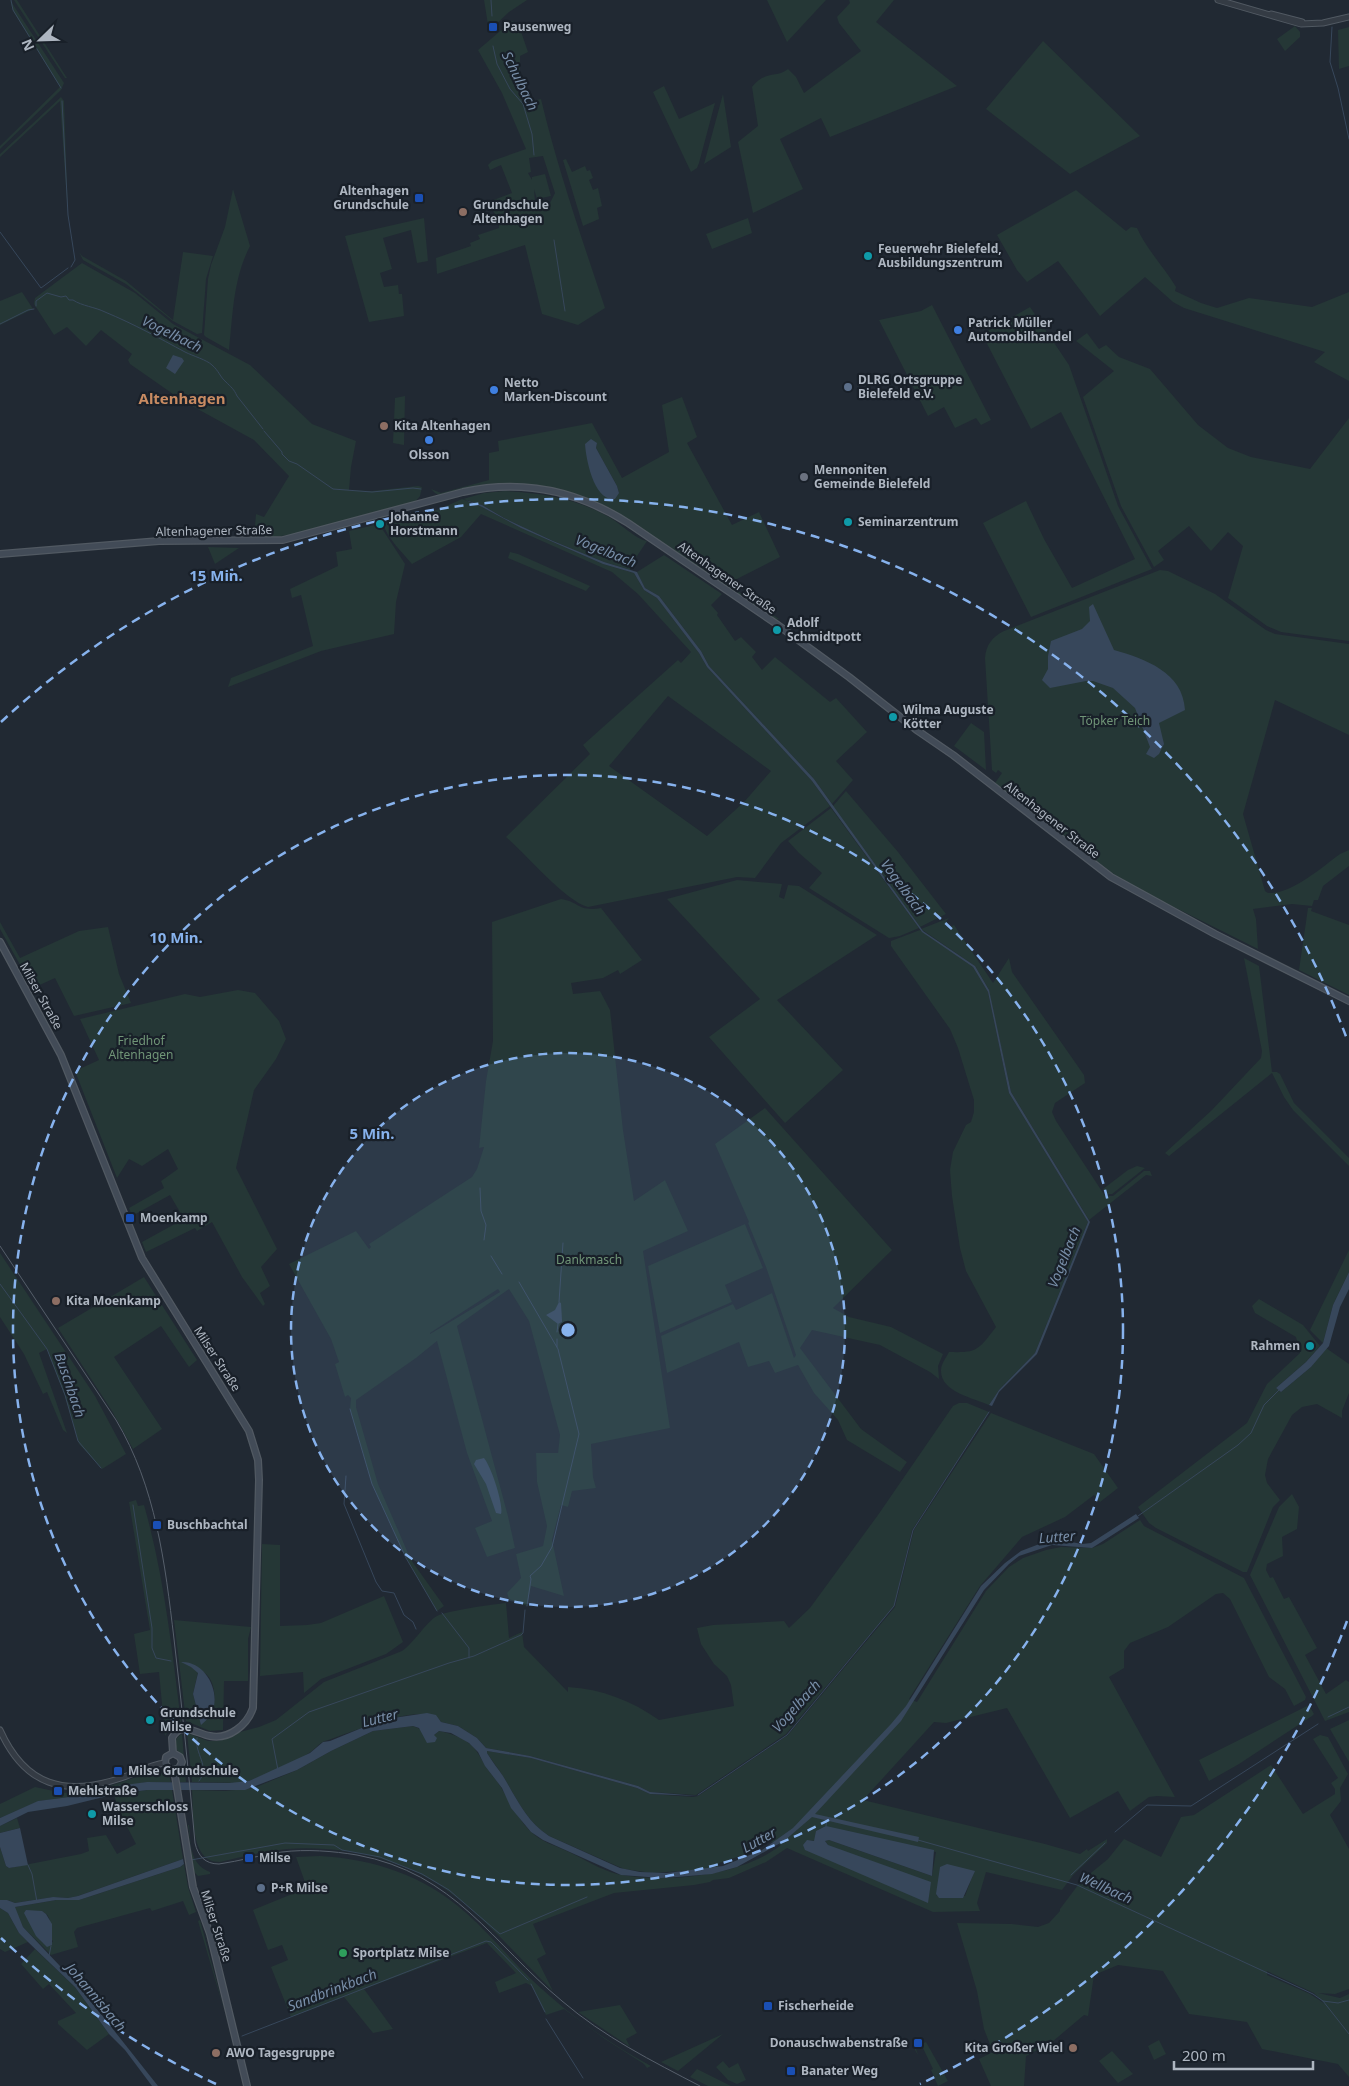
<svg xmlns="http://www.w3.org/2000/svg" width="1349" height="2086" viewBox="0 0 1349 2086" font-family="'Noto Sans',sans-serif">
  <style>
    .green { fill: #253736; fill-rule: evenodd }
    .water { fill: #37475b }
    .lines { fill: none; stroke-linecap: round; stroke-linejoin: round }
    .stream { stroke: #37475b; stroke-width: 1 }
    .tertiary-casing { stroke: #515962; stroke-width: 7 }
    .secondary-casing { stroke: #515962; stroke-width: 8 }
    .tertiary { stroke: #343b44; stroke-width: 5 }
    .secondary { stroke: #424b57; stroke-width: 5.5 }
    .tram { stroke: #565f6b; stroke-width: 1 }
    .ring { fill: none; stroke: #87b2ed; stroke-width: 2.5; stroke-dasharray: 9 6 }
    .transit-dot { fill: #1a4fb4; stroke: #192029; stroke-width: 2 }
    .education-dot { fill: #8d6e63; stroke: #192029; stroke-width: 2 }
    .culture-dot { fill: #0f9aa8; stroke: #192029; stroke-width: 2 }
    .shop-dot { fill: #3f7fe0; stroke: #192029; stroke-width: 2 }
    .service-dot { fill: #5c6f8a; stroke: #192029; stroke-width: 2 }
    .worship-dot { fill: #6b7280; stroke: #192029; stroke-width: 2 }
    .leisure-dot { fill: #2e9e5b; stroke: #192029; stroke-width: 2 }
    .labels { text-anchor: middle; stroke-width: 4.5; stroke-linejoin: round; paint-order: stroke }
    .poi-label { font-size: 12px; font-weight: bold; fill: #aeb6c1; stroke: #192029; text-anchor: start }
    .street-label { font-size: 12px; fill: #aeb6c1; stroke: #192029 }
    .park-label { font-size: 12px; fill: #709577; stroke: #192029 }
    .water-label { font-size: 14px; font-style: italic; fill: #788ea8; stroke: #192029 }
    .quarter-label { font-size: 15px; font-weight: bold; fill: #c88b62; stroke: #192029 }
    .centre { fill: #87b2ed; stroke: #192029; stroke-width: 2.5 }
    .ring-label { font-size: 15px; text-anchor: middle; font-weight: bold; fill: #87b2ed; stroke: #192029; stroke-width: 4.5; stroke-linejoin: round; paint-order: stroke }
  </style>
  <rect width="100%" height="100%" fill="#212933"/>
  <path class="green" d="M 10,0 L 64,83 L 61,90 L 0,149 L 0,146 L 60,87 L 13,11 Z
    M 14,0 L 17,0 L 67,78 L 70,78 L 65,78 Z
    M 484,0 L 527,0 L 509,12 L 489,31 Z
    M 767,0 L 826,0 L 787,42 Z
    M 849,0 L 894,0 L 876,22 L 957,86 L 830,137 L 821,118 L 780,139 L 803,189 L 753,213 L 738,142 L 758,126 L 752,87 C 767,69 776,79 788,69 L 796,77 L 804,93 L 861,51 L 839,23 L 837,17 L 850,3 Z
    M 512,21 L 518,23 L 528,52 L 520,56 L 520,86 L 524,87 L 528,102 L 541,99 C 558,170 582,239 605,308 L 578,325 L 542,314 L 525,245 L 437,274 L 436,258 L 471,246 L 470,243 L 480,239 L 478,235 L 499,228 L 499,219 L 493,211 L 491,201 L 512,193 L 501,165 L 490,170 L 488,165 L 492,161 L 526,149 L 502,93 L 478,50 ZM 543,156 L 555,193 L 548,207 L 544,210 L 535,202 L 534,189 L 537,199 L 551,196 L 545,174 L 532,177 L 532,180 L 528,173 L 531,172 L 529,158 Z
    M 1295,26 L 1300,32 L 1300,37 L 1285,51 L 1277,39 Z
    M 1349,27 L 1349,66 L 1339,69 L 1338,30 Z
    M 1043,41 L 1140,136 L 1070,174 L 986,109 Z
    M 664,86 L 679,119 L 715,103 L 699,163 L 697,168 L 691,172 L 653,92 Z
    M 723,94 L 731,147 L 704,164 Z
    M 61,97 L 64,101 L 68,215 L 60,101 L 0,157 L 0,154 Z
    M 566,159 L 572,172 L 585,166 L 587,171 L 590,170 L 593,178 L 589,180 L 593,190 L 598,188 L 602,206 L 597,208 L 599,219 L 583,226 L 563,160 Z
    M 233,189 L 250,246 C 233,279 233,314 229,350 L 206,337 L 204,335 L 208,279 L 211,265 L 225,227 Z
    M 1076,190 L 1126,231 L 1131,227 L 1137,228 C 1147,250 1164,267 1176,287 L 1175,291 L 1201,303 L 1217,308 L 1249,298 L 1312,307 L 1349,292 L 1349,381 L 1314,362 L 1325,352 L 1184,308 L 1173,302 L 1145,277 L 1100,316 L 1058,261 L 1027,282 L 1017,270 L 997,235 Z
    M 424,218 L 428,261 L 417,263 L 411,230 L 383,238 L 392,269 L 380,273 L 384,287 L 398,285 L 399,294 L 402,294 L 404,316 L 369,322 L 345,236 Z
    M 748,218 L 752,233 L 712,249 L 706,234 Z
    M 79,252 L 82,256 L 126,281 L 173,320 L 183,252 L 213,256 L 206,279 L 202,333 L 197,334 L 173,321 L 126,284 L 83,260 Z
    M 82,263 L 135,293 L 173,324 L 250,365 L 312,424 L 356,441 L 351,467 L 349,490 L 372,491 L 418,486 L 422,487 L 420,496 L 415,502 C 362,517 309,537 254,538 L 256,514 L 264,517 L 289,476 L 254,440 L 183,401 L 130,364 L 128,360 L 132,354 L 101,330 L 86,346 L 67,327 L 54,335 L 34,304 L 35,298 Z
    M 22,292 L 33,309 L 0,325 L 0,301 Z
    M 932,305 L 991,420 L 981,425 L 976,418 L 955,428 L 944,407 L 928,416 L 879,320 L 921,311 Z
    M 1030,307 L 1069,365 L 1118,506 L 1152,569 L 1031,617 L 983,523 L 1026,501 L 1044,539 L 1072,588 L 1135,559 L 1061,412 L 1031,429 L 982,334 Z
    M 1087,333 L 1099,349 L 1106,345 L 1119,357 L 1150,369 L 1198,425 L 1228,448 L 1251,457 L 1310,469 L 1349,418 L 1349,641 L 1281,632 L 1267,626 L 1228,598 L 1243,546 L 1228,532 L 1211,551 L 1189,526 L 1158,551 L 1164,560 L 1154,567 L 1121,506 L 1083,397 L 1114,371 L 1076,341 Z
    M 405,396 L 404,445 L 393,443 L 395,398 Z
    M 682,397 L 697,437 L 687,443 L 732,525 L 759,512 L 780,557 L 727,584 L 779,619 L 773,620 C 740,596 707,573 673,550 C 591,493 542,468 440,496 L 435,493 L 431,489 L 441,493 L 489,480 L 489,453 L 499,451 L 498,441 L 592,423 L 622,478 L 669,452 L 662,405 ZM 597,443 L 596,448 L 617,486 L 619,493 L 593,478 L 585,444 Z
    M 505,491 C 541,493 576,498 609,517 C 620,523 635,539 647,541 L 635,559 L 630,570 L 604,562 L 553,541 L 504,518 L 482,505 L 463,499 L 484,493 Z
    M 462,499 L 482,507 L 521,528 L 603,564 L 634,573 L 644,590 L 657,598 L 699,653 L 707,667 L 812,781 L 830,806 L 781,843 L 755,878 L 737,877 L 588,907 C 565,901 526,854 506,837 L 590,754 L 583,745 L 678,660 L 681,663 L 691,652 L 638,594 L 612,572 L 481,514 L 461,537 L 412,564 C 402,552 388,539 383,524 L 440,509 ZM 668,696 L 771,771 L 745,801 L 707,836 L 609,766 Z
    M 379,524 L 405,564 L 396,602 L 394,634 L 321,651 L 228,687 L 231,678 L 313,646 L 301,595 L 292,598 L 290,589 L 338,566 L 336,552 L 352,549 L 349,531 Z
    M 208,547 L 239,548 L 215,564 Z
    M 510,552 L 518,554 L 590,586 L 586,591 L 508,558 Z
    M 664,555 L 722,594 L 711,605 L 718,613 L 717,615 L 735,641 L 741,637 L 756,652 L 752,657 L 762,670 L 775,657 L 830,702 L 836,698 L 867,732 L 836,761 L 853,780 L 832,804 L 814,779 L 709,666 L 701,651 L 659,596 L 645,588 L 637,572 Z
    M 1160,570 L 1168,571 L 1215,594 L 1266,630 L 1275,634 L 1349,644 L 1349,735 L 1275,700 L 1243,814 L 1265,891 L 1268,893 C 1291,895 1322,867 1340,854 L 1349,850 L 1349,866 L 1323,886 L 1318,900 L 1314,900 L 1312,906 L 1292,904 L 1253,909 L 1256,919 L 1258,949 L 1158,899 L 1115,875 L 995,783 L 1002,773 L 998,770 L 996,773 L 992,770 L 985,658 C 986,645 992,637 1004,631 Z
    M 971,723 L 984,732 L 986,770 L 954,746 Z
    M 846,791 L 898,852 L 946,914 L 920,927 L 833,806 Z
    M 831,808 L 919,928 L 900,936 L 889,938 L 809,888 L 822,873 L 799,853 L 788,841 Z
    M 737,880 L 782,884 L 779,897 L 784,899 L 788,885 L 799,886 L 877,935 L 777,1000 L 843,1070 L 785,1123 L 709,1037 L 760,999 L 667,899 Z
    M 561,899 C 580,902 578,912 601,908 L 642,960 L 620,974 L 618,970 L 603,978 L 571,983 L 573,994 L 600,991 L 610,1010 L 623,1130 L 634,1201 L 665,1180 L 688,1231 L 643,1251 L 670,1428 L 591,1444 L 593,1477 L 596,1488 L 572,1491 L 568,1507 L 561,1505 L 552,1540 L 564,1596 L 531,1586 L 527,1606 L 509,1599 L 507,1593 L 521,1578 L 516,1554 L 543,1546 L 547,1526 L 537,1482 L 536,1453 L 558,1453 L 560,1435 L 529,1321 L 509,1289 L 457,1326 L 508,1516 L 515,1548 L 487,1557 L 475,1528 L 492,1521 L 467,1453 L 437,1341 L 416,1358 L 356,1400 L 356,1407 L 378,1484 L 411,1560 L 444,1606 L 437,1611 L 406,1558 L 372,1484 L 350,1409 L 351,1398 L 348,1395 L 345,1397 L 335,1364 L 339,1362 L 331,1339 L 289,1264 L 356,1231 L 369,1249 L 371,1247 L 369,1244 L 472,1177 L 477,1169 L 484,1147 L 479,1148 L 486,1081 L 493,1041 L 492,922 ZM 498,1289 L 500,1292 L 430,1334 L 430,1333 Z
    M 1308,908 L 1312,908 L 1311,911 L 1349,925 L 1349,995 L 1299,970 Z
    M 949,918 L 946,921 L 950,927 L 954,925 L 993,983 L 1009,958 L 1012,972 L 1084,1075 L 1085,1083 L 1055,1103 L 1052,1112 L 1056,1121 L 1105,1196 L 1113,1196 L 1144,1171 L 1150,1171 L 1152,1176 L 1146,1175 L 1089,1220 L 1011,1092 L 988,988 L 975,966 L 921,929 Z
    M 0,922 L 20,958 L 79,931 L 108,927 L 119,974 L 131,1003 L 74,1016 L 55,978 L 33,988 L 0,929 Z
    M 920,930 L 973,967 L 988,992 L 1009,1093 L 1088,1222 L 1035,1353 L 999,1390 L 989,1405 C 974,1398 940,1392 941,1370 C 941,1364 946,1358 949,1352 C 978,1353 978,1350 996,1327 L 966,1271 L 960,1248 L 952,1196 L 950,1170 L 953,1152 L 966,1125 L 971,1122 L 974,1112 L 974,1100 L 958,1048 L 950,1029 L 891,946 L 891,941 Z
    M 1244,958 L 1259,966 L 1272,1072 L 1277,1072 L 1280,1074 L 1294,1103 L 1349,1158 L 1349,1166 L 1293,1110 L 1284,1097 L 1272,1073 L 1169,1156 L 1165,1153 L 1212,1110 L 1261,1058 L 1262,1051 Z
    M 238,990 L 255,993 L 279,1021 L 286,1039 L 276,1059 L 254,1090 L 236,1168 L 277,1249 L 261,1267 L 270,1286 L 260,1293 L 265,1304 L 263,1306 L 242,1277 L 212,1222 L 197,1231 L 195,1228 L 146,1252 L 142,1242 L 184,1219 L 170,1195 L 132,1216 L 129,1208 L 164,1188 L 161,1181 L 178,1169 L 168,1149 L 142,1166 L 129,1159 L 117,1178 L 75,1071 L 99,1060 L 80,1019 L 185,994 L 200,997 Z
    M 765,1108 L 892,1250 L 833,1308 L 849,1317 L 891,1327 L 943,1354 L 938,1366 L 939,1379 L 930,1372 L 880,1345 L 812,1330 L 800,1348 L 861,1429 L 907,1462 L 900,1472 L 847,1440 L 838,1420 L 814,1393 L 798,1365 L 775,1373 L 769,1361 L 748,1367 L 739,1342 L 667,1373 L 661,1336 L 733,1304 L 736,1310 L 772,1293 L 794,1358 L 796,1355 L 766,1267 L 748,1223 L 749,1222 L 715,1144 Z
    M 1137,1166 L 1145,1168 L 1112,1194 L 1106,1194 L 1103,1189 L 1128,1170 Z
    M 745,1224 L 763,1268 L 725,1285 L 732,1302 L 660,1333 L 648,1266 Z
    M 1349,1250 L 1349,1272 L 1333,1305 L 1323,1343 L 1310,1330 Z
    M 0,1253 L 95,1396 L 126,1454 L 102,1469 L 79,1444 L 65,1396 L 47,1349 L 39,1353 L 67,1433 L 63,1430 L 47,1392 L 43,1394 L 24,1354 L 0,1317 Z
    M 144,1277 L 197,1360 L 189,1367 L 161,1326 L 114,1357 L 162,1429 L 133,1449 L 112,1411 L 58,1328 Z
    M 1259,1299 L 1303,1325 L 1320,1346 L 1306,1362 L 1276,1388 L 1281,1392 L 1311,1367 L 1326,1348 L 1349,1364 L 1349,1393 L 1342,1411 L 1342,1418 L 1317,1404 L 1302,1407 L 1292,1415 L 1268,1459 L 1265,1475 L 1267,1483 L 1280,1500 L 1273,1507 L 1247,1572 L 1243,1572 L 1156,1528 L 1149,1523 L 1138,1507 L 1247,1423 L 1267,1384 L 1300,1353 L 1296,1337 L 1255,1313 L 1252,1306 Z
    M 959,1403 L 967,1403 L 989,1412 L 912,1530 L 894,1606 L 786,1734 L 696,1795 L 650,1792 L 638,1786 L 530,1756 L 486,1748 L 477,1738 L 458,1726 L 441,1722 C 427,1698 346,1735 325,1741 C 319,1743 314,1750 309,1753 C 291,1765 270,1773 249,1781 L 241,1783 L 192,1782 L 187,1733 L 208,1741 L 218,1741 L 232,1737 L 240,1732 L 259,1727 L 276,1720 L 324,1682 L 402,1651 C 415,1642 426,1622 437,1616 C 446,1611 494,1604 506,1603 L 509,1638 L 522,1632 L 524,1647 L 568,1692 L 568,1687 C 602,1689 632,1701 659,1720 L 734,1706 L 731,1685 L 727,1676 L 714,1664 L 701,1644 L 697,1628 L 713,1625 L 784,1621 L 789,1628 L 810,1608 L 878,1515 L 953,1406 Z
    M 991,1413 L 1094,1454 L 1118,1488 L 1100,1502 L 1094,1495 L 1065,1517 L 1022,1537 L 980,1586 L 909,1699 L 917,1702 L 986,1591 L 1009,1567 L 1023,1558 L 1046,1550 L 1061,1547 L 1092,1548 L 1103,1544 L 1140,1520 L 1144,1526 L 1244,1578 L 1306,1697 L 1305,1700 L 1294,1706 L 1285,1689 L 1269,1677 L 1230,1599 L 1223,1593 L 1216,1594 L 1168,1627 L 1130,1643 L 1124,1651 L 1124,1668 L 1109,1677 L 1175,1797 L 1157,1796 L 1149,1797 L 1130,1811 L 1118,1791 L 1070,1818 L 1007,1708 L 946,1723 L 934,1722 L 863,1800 L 1045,1844 L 1080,1854 L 1087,1849 L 1088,1851 L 1107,1839 L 1107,1843 L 1074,1874 L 1062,1890 L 986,1872 L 977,1903 L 980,1911 L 933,1912 L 787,1848 L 766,1862 L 729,1878 L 713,1880 L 710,1882 L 694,1885 L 614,1893 L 533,1924 L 546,1954 L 537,1959 L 553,1991 C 520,1959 489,1922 452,1894 C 407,1859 344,1845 287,1849 C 265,1851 242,1857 220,1862 C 189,1863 194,1812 192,1790 L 225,1791 L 254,1788 L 297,1770 L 331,1751 L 373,1731 L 413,1726 L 434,1735 L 439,1731 C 450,1733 461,1737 470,1744 C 477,1750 480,1757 485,1765 C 490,1774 498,1781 502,1789 C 511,1804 518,1818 529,1830 C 539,1841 556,1846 569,1852 C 584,1859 601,1870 617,1874 C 665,1884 742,1876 781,1845 L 770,1841 L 746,1854 L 719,1863 L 718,1867 L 710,1869 L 652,1873 L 624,1869 L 549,1836 C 526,1821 517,1799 503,1776 C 498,1768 492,1761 487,1753 L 487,1751 L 531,1758 L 637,1788 L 650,1794 L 693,1797 L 698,1796 L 788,1735 L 895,1607 L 914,1530 ZM 816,1836 L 936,1852 L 932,1876 L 829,1840 L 825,1841 L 828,1845 L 808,1840 L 815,1841 ZM 974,1872 L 965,1896 L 937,1896 L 936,1894 Z
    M 1292,1494 L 1299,1507 L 1297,1529 L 1282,1537 L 1283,1556 L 1267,1564 L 1266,1570 L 1270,1578 L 1273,1577 L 1284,1599 L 1289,1597 L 1317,1648 L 1305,1655 L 1326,1694 L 1346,1680 L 1349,1682 L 1349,1712 L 1325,1721 L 1250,1575 L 1279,1507 Z
    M 136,1500 L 138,1506 L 144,1505 C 164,1575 172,1649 181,1722 L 172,1726 L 165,1736 L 159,1672 L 140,1674 L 134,1634 L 150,1630 L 129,1502 Z
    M 262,1544 L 280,1545 L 280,1626 L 307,1625 L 321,1623 L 384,1596 L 403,1642 L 386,1654 L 321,1679 L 304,1693 L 303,1672 L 260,1676 Z
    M 174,1620 L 251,1627 L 248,1639 L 248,1681 L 224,1681 L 223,1730 L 210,1731 L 186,1721 ZM 191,1666 C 196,1669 202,1671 206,1674 C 216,1683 216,1701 212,1713 L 199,1717 L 193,1694 L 198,1672 Z
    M 1307,1706 L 1310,1707 L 1314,1714 L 1312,1716 L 1239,1764 L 1209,1781 L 1199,1760 Z
    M 1349,1720 L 1349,1762 L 1330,1729 Z
    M 182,1734 L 186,1782 L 180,1782 L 179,1772 L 181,1755 C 175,1749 172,1739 182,1734 Z
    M 1320,1735 L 1328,1737 L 1348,1774 L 1340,1788 L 1341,1801 L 1330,1815 L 1349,1849 L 1349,1989 L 1335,1994 L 1318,1993 L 1340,1998 L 1349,1994 L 1349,2077 L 1338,2064 L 1262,2049 L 1247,2022 L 1189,2014 L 1163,1971 L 1118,1965 L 1094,1975 L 1088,2016 L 1084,2015 L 1052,2042 L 1026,2056 L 1024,2086 L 991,2086 L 979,2059 L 993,2052 L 984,2029 L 977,1991 L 957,1923 L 1012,1924 L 1038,1927 L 1049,1923 L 1060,1911 L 1060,1909 L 1081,1881 L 1108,1859 L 1124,1839 L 1161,1857 L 1181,1817 L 1194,1815 L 1271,1765 L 1303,1814 L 1335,1794 L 1335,1789 L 1331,1783 L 1338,1778 L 1313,1739 ZM 1267,1971 L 1314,1993 L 1325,2004 L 1310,1994 L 1267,1975 Z
    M 160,1769 L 163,1769 L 169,1775 L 171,1782 L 147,1782 L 85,1795 L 39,1801 L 0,1818 L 0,1804 L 35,1787 L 63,1793 L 91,1790 L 110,1786 Z
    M 147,1790 L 172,1790 L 183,1859 L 78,1896 L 68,1898 L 53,1897 L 15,1903 L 7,1900 L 0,1900 L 0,1847 L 6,1866 L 9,1868 L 81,1854 L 89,1851 L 87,1838 L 106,1835 L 117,1854 L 136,1844 L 120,1813 L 114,1795 Z
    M 17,1818 L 20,1828 L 0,1833 L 0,1826 Z
    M 188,1825 L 189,1825 C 191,1843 189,1864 210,1872 L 210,1874 L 198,1876 L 194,1872 Z
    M 320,1856 C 374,1859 425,1876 465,1912 C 489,1933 509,1958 532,1980 C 568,2014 607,2042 651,2066 L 647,2068 L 644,2064 L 605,2039 L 564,2009 L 546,2015 L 532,1986 L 526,1983 L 499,1993 L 495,1982 L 516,1973 L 487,1943 L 364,1989 L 393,2029 L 373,2033 L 344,1997 L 291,2017 L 271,1967 L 288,1960 L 282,1945 L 268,1950 L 253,1910 L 307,1888 L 296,1857 Z
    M 184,1864 L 188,1887 L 196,1912 L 189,1915 L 183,1901 L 152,1911 L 150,1908 L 77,1928 L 74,1932 L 78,1947 L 51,1955 L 23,1927 L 15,1909 L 15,1907 L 56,1900 L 79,1900 L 180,1867 ZM 35,1911 C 57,1911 47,1929 53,1942 L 43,1943 L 40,1939 Z
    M 0,1908 L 8,1913 L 19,1933 L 28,1942 L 5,1952 L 0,1949 Z
    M 200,1920 L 225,2013 L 198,1921 Z
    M 35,1949 L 75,1987 L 109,2034 L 87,2050 L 58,2024 L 58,2021 L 76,2013 L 49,1984 L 43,1989 L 21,1964 Z
    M 620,2005 L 637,2033 L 626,2039 L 630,2047 L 578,2012 Z
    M 723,2034 L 678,2071 L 661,2062 Z
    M 1159,2040 L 1166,2054 L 1154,2060 L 1148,2046 Z
    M 926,2042 L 948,2081 L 938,2086 L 931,2070 L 933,2069 L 922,2046 L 916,2049 L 918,2055 L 915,2050 L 915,2047 Z
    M 1112,2051 L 1133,2074 L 1118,2083 L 1099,2061 Z
    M 723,2061 L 729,2068 L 738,2063 L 746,2080 L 737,2084 L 728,2080 L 716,2067 Z
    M 697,2069 L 731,2086 L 708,2086 L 690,2077 Z"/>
  <path class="water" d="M 173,355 L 182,358 L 184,361 L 175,374 L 166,368 Z
    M 591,439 L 597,443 L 596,448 L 617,486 L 619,493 L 615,499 C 594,502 586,459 585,444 Z
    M 465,500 L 482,505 L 504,518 L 553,541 L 604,562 L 637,572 L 645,588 L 659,596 L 701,651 L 709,666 L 814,779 L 923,931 L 975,966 L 989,990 L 1011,1092 L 1090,1222 L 1037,1354 L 999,1392 L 992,1406 L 989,1405 L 999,1390 L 1035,1353 L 1088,1222 L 1009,1093 L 988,992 L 973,967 L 922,932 L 812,781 L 707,667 L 699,653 L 657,598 L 644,590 L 634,573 L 603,564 L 521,528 L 482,507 Z
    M 1093,604 L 1114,650 C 1145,659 1183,672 1185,710 L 1159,723 L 1164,744 L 1159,754 L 1154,758 L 1146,754 L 1150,747 L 1135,708 L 1113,688 L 1093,681 L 1086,681 L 1050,688 L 1042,680 L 1048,669 L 1048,656 L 1051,641 L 1082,629 L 1090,621 L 1089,607 Z
    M 1349,1272 L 1349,1289 L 1340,1307 L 1329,1346 L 1311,1367 L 1281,1392 L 1276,1388 L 1306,1362 L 1323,1343 L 1333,1305 Z
    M 559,1302 L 561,1303 L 562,1320 L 562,1322 L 558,1324 L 546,1315 L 555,1310 Z
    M 484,1458 C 491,1466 504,1505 501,1514 L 496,1513 L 486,1484 L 474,1464 L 476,1460 Z
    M 1136,1514 L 1139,1518 L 1092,1548 L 1052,1545 L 1019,1556 L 1009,1564 L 984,1590 L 901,1721 L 815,1814 L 919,1837 L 918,1842 L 812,1817 L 784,1841 L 737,1867 L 712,1874 L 677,1877 L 661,1878 L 621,1875 L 543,1840 L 531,1832 L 511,1808 L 502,1788 L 485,1766 L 478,1752 L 469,1743 L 451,1733 L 439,1731 L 434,1735 L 437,1738 L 435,1742 L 427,1743 L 419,1728 L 413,1726 L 373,1731 L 331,1751 L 297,1770 L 245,1790 L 147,1790 L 116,1794 L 67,1806 L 28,1812 L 0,1826 L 0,1818 L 38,1801 L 85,1795 L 117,1786 L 147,1782 L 229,1783 L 249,1781 L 310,1753 L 323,1742 L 330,1741 L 369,1725 L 393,1718 L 427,1713 L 436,1715 L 441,1722 L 458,1726 L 477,1738 L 486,1748 L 530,1756 L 638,1786 L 650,1792 L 698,1796 L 650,1794 L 637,1788 L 531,1758 L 487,1751 L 487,1753 C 492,1761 498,1769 503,1776 C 517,1799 526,1821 549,1836 L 620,1868 L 640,1872 L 667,1873 L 723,1866 L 762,1850 L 793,1828 L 891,1724 L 906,1706 L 981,1586 L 1005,1563 L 1021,1551 L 1042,1543 L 1066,1541 L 1082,1544 L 1091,1543 Z
    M 181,1662 C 203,1661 218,1686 214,1706 C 213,1714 207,1720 201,1725 L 193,1694 L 198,1673 L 191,1667 Z
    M 826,1826 L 934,1850 L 932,1876 L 829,1840 L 825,1841 L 828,1845 L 931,1882 L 928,1903 L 805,1850 L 803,1845 L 807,1840 L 814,1841 L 816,1831 Z
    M 20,1828 L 28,1865 L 9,1868 L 6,1866 L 0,1847 L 0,1833 Z
    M 183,1859 L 184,1864 L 180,1867 L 79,1900 L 56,1900 L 15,1907 L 23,1927 L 78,1985 L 158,2086 L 152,2086 L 125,2050 L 109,2034 L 75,1987 L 28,1942 L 19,1933 L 8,1913 L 0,1908 L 0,1900 L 7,1900 L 15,1903 L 53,1897 L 68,1898 L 78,1896 Z
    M 947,1864 L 975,1871 L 963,1898 L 939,1898 L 936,1894 L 940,1867 Z
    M 26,1910 L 42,1911 L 46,1914 L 52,1924 L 52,1945 L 47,1947 L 36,1936 L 24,1913 Z"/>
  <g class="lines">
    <path class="stream" d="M 11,0 L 13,10 L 61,88
      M 491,0 L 492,16
      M 1332,27 L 1330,62 L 1338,88 L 1349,139
      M 493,46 L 497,64 L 510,89 L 523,104 L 532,134 L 534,155
      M 62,101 L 68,215 L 75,260 L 71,267
      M 0,232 L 41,288 L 68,268
      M 554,240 L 565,311
      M 36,306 L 36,301 L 47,293 L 61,297 L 66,296 L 69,300 L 73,300 C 82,306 95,307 105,312 C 134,324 159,338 185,352 C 193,356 207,360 212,365 C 219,371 220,377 226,382 C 231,387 234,389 237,396 L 263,429
      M 0,324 L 28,310 L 34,309
      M 264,431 L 282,452 L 282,454 L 289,461 L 297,464 L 333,489 L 372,492 L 413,488 L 421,489
      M 480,1188 L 481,1211 L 486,1225 L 484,1240
      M 491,1256 L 502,1274
      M 519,1282 L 558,1349 L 579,1434 L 552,1547 L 541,1566 L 530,1576 L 531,1579 L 527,1606
      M 0,1284 L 47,1349 L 65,1395 L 78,1441 L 101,1468
      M 559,1302 L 563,1243
      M 557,1332 L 558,1324
      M 557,1339 L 557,1347
      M 350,1409 L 372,1484 L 406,1558 L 437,1611
      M 346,1476 L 344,1504 L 376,1582 L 382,1591 L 394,1593 L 404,1615 L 413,1622 L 416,1629
      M 133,1505 L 152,1628 L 152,1648 L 156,1658 L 171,1661
      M 1138,1516 L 1238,1445 L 1251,1433 L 1264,1405 L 1279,1390
      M 442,1613 L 469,1648 L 469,1658
      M 1328,1717 L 1349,1707
      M 197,1738 C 194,1754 211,1766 199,1781
      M 278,1770 L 272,1739 L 309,1712 L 449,1663 L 474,1656 L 521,1635 L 523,1633 L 525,1610
      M 698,1795 L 787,1735 L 894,1606 L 913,1530 L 989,1412
      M 826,1826 L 827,1819
      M 1115,1832 L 1147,1805 L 1191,1806 L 1318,1724
      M 918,1840 L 1077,1885 L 1313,1994 L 1323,2001 L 1349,2034
      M 191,1860 L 285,1843 L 334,1845 L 342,1850 L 380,1857 L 422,1874 L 449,1890 L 500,1934 L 587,1897
      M 28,1865 L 32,1874 L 37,1902
      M 1071,1875 L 1105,1843
      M 49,1956 L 51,1946
      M 531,1984 L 545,2012
      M 1323,2001 L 1338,2003 L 1349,2000
      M 546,2019 L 583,2078
      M 242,2036 L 486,1941 L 491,1942 L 528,1980"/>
    <g class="tertiary-casing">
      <path id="tertiary" d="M 1218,0 L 1301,24 L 1323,23 L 1349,17
        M 1271,14 L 1302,22
        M 0,1730 C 25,1786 65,1797 121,1778 C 136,1773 149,1765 165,1763"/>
    </g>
    <g class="secondary-casing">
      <path id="secondary" d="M 0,554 L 159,541 L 283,540 L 463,492 C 522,479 578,491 628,523 L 775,623 L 849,677 L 918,731 L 953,755 L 1111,877 L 1215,934 L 1349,1001
        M 0,942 L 61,1055 L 142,1258 L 249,1431 L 258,1460 L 259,1480 L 253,1708 C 247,1725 229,1740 210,1736 C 197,1734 181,1720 172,1738 L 173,1753
        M 173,1753 L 166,1757 L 165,1763 L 169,1769 L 174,1770
        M 173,1753 L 180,1757 L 182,1762 L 179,1768 L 174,1770
        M 174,1770 L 193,1887 L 210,1934 L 247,2086"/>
    </g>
    <use href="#tertiary" class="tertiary"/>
    <use href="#secondary" class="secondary"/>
    <path class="tram" d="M 0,1246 L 116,1420 C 156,1487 165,1563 174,1639 C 182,1707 189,1775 195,1843 C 198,1856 205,1864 219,1864 C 240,1861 260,1855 282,1852 C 306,1849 333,1851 357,1855 C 455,1873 492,1943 562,2001 C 604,2037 652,2061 700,2086"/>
  </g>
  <circle cx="568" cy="1330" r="277" fill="#87b2ed" fill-opacity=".12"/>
  <g class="ring">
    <circle cx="568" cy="1330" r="277"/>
    <circle cx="568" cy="1330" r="555"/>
    <path d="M1347 1621A832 832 0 0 1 920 2084M216 2084A832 832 0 0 1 1 1938M1 722A832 832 0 0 1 1347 1039"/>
  </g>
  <g class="transit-dot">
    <rect x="488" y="22" width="10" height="10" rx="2.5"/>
    <rect x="414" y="193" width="10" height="10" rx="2.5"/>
    <rect x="125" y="1213" width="10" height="10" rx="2.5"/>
    <rect x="152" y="1520" width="10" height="10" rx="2.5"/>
    <rect x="113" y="1766" width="10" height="10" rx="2.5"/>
    <rect x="53" y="1786" width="10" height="10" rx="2.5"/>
    <rect x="244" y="1853" width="10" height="10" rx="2.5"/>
    <rect x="763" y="2001" width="10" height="10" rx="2.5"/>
    <rect x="913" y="2038" width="10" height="10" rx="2.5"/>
    <rect x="786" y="2066" width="10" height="10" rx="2.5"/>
  </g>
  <g class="education-dot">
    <circle cx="463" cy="212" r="5"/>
    <circle cx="384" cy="426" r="5"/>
    <circle cx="56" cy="1301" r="5"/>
    <circle cx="1073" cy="2048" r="5"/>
    <circle cx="216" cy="2053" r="5"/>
  </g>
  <g class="culture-dot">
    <circle cx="868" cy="256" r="5"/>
    <circle cx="848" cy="522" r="5"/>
    <circle cx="380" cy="524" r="5"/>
    <circle cx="777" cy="630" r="5"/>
    <circle cx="893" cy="717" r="5"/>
    <circle cx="1310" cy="1346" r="5"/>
    <circle cx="150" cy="1720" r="5"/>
    <circle cx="92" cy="1814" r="5"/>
  </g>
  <g class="shop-dot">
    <circle cx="958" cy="330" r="5"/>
    <circle cx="494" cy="390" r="5"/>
    <circle cx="429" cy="440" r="5"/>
  </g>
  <g class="service-dot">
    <circle cx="848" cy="387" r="5"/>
    <circle cx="261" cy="1888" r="5"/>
  </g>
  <circle class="worship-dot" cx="804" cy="477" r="5"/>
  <circle class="leisure-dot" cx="343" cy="1953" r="5"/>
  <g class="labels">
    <g class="poi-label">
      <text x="503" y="31">Pausenweg</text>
      <text x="409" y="195" text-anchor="end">Altenhagen<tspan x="409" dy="14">Grundschule</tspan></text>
      <text x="473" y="209">Grundschule<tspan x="473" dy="14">Altenhagen</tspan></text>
      <text x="878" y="253">Feuerwehr Bielefeld,<tspan x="878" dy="14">Ausbildungszentrum</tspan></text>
      <text x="968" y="327">Patrick Müller<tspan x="968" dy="14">Automobilhandel</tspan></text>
      <text x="858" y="384">DLRG Ortsgruppe<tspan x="858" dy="14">Bielefeld e.V.</tspan></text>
      <text x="504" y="387">Netto<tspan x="504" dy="14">Marken-Discount</tspan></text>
      <text x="394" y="430">Kita Altenhagen</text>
      <text x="429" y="459" text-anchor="middle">Olsson</text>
      <text x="814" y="474">Mennoniten<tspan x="814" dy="14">Gemeinde Bielefeld</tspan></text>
      <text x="390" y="521">Johanne<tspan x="390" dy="14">Horstmann</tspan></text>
      <text x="858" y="526">Seminarzentrum</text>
      <text x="787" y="627">Adolf<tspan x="787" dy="14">Schmidtpott</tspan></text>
      <text x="903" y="714">Wilma Auguste<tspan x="903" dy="14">Kötter</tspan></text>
      <text x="140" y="1222">Moenkamp</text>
      <text x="66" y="1305">Kita Moenkamp</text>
      <text x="1300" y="1350" text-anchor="end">Rahmen</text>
      <text x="167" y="1529">Buschbachtal</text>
      <text x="160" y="1717">Grundschule<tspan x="160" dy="14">Milse</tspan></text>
      <text x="128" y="1775">Milse Grundschule</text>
      <text x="68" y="1795">Mehlstraße</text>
      <text x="102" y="1811">Wasserschloss<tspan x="102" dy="14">Milse</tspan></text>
      <text x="259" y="1862">Milse</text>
      <text x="271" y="1892">P+R Milse</text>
      <text x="353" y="1957">Sportplatz Milse</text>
      <text x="778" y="2010">Fischerheide</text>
      <text x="908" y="2047" text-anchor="end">Donauschwabenstraße</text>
      <text x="1063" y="2052" text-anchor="end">Kita Großer Wiel</text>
      <text x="226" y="2057">AWO Tagesgruppe</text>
      <text x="801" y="2075">Banater Weg</text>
    </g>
    <g class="street-label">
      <text transform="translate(214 531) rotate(-1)" y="4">Altenhagener Straße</text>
      <text transform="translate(727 578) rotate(35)" y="4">Altenhagener Straße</text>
      <text transform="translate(1052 820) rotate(38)" y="4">Altenhagener Straße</text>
      <text transform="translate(41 996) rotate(61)" y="4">Milser Straße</text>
      <text transform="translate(217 1359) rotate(57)" y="4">Milser Straße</text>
      <text transform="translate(216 1926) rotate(72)" y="4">Milser Straße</text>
    </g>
    <g class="park-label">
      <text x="1115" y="725">Töpker Teich</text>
      <text x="141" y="1045">Friedhof<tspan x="141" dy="14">Altenhagen</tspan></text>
      <text x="589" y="1264">Dankmasch</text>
    </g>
    <g class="water-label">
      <text transform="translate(520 81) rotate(64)" y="5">Schulbach</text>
      <text transform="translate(172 334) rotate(26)" y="5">Vogelbach</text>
      <text transform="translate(606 551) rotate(22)" y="5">Vogelbach</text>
      <text transform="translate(903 887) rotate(54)" y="5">Vogelbach</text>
      <text transform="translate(1064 1257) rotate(-68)" y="5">Vogelbach</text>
      <text transform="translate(70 1385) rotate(71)" y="5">Buschbach</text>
      <text transform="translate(1057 1537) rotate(-4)" y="5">Lutter</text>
      <text transform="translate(796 1706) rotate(-48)" y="5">Vogelbach</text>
      <text transform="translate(380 1718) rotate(-14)" y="5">Lutter</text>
      <text transform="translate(759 1840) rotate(-29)" y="5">Lutter</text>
      <text transform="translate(1106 1888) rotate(24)" y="5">Wellbach</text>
      <text transform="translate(332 1990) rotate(-21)" y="5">Sandbrinkbach</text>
      <text transform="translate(96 1997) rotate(50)" y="5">Johannisbach</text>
    </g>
    <g class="quarter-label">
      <text x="182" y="404">Altenhagen</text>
    </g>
  </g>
  <circle cx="568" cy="1330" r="8" class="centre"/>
  <g class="ring-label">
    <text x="216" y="581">15 Min.</text>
    <text x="176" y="943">10 Min.</text>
    <text x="372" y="1139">5 Min.</text>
  </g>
  <g transform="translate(40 40) rotate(247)" stroke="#192029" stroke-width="4" paint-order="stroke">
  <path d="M0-4L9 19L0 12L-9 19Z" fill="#aeb6c1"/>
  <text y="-8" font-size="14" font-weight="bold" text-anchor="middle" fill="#aeb6c1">N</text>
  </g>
  <path d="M1174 2061v8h139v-8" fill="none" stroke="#aeb6c1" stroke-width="2.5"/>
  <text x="1182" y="2061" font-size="15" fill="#aeb6c1" stroke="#192029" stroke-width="4" paint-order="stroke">200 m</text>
</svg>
